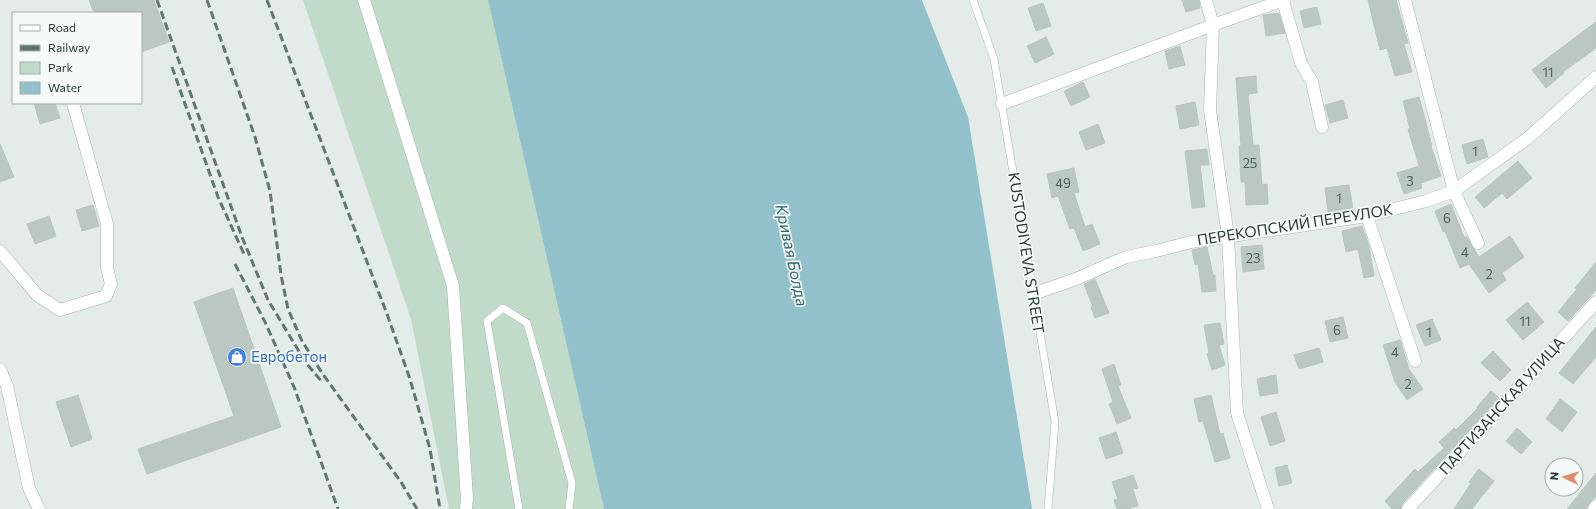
<svg xmlns="http://www.w3.org/2000/svg" width="1596" height="509" viewBox="0 0 1596 509" font-family="Commissioner,sans-serif">
  <style>
    .green { fill: #c0dbc8 }
    .water { fill: #93c1cb }
    .building { fill: #bac7c2; stroke: #b7c5c0 }
    .lines { fill: none; stroke-linecap: round; stroke-linejoin: round }
    .lane-casing { stroke: #a7b4b0; stroke-width: 8 }
    .street-casing { stroke: #a7b4b0; stroke-width: 13 }
    .lane { stroke: #fff; stroke-width: 7 }
    .street { stroke: #fff; stroke-width: 12 }
    .rail { stroke: #607771; stroke-width: 3; stroke-dasharray: 8 4; stroke-linecap: butt }
    .labels { text-anchor: middle; stroke-width: 3.5; stroke-linejoin: round; paint-order: stroke }
    .number-label { font-size: 13px; fill: #4b5f59 }
    .street-label { font-size: 15px; fill: #263c36; stroke: #f5f9f7 }
    .shop-label { font-size: 15px; fill: #366cbe; stroke: #f5f9f7; text-anchor: start }
    .water-label { font-size: 16px; font-style: italic; fill: #266371; stroke: #f5f9f7 }
  </style>
  <rect width="100%" height="100%" fill="#e4ece9"/>
  <path class="green" d="M 303,0 L 488,0 L 604,509 L 449,509 L 411,319 Z"/>
  <path class="water" d="M 488,0 L 922,0 L 968,117 L 1032,509 L 604,509 Z"/>
  <path class="building" d="M 89,0 L 154,0 L 169,42 L 141,52 L 141,13 L 94,13 Z
    M 1182,0 L 1199,0 L 1200,8 L 1186,12 Z
    M 1368,0 L 1396,0 L 1408,43 L 1404,44 L 1412,72 L 1395,76 L 1387,48 L 1380,50 Z
    M 1043,3 L 1051,26 L 1036,31 L 1028,8 Z
    M 1317,7 L 1321,24 L 1304,28 L 1300,11 Z
    M 1279,13 L 1285,33 L 1266,36 L 1263,15 Z
    M 1596,22 L 1596,48 L 1563,72 L 1564,73 L 1546,88 L 1532,70 Z
    M 1046,37 L 1054,54 L 1035,63 L 1027,46 Z
    M 1180,46 L 1185,65 L 1169,69 L 1165,51 Z
    M 1256,76 L 1257,93 L 1248,94 L 1253,145 L 1259,145 L 1262,185 L 1267,184 L 1268,204 L 1246,205 L 1245,182 L 1241,182 L 1239,146 L 1241,146 L 1236,78 Z
    M 1083,82 L 1090,97 L 1071,106 L 1064,91 Z
    M 1419,97 L 1432,146 L 1431,146 L 1441,176 L 1421,183 L 1422,188 L 1404,194 L 1397,173 L 1419,166 L 1408,129 L 1410,129 L 1403,101 Z
    M 1343,100 L 1348,118 L 1330,123 L 1325,105 Z
    M 1195,102 L 1199,125 L 1180,129 L 1176,106 Z
    M 34,103 L 55,103 L 60,118 L 40,124 Z
    M 1098,124 L 1105,143 L 1086,150 L 1079,132 Z
    M 1483,139 L 1488,157 L 1467,164 L 1462,145 Z
    M 0,144 L 14,177 L 0,182 Z
    M 1207,149 L 1209,165 L 1200,165 L 1205,207 L 1192,208 L 1185,151 Z
    M 1518,161 L 1532,178 L 1507,199 L 1502,193 L 1484,208 L 1475,197 Z
    M 1074,168 L 1079,192 L 1074,193 L 1085,227 L 1092,224 L 1100,244 L 1083,251 L 1074,228 L 1070,229 L 1058,196 L 1052,198 L 1047,174 Z
    M 1349,185 L 1353,209 L 1328,212 L 1325,188 Z
    M 1451,204 L 1464,237 L 1467,237 L 1479,257 L 1510,236 L 1524,257 L 1502,273 L 1506,280 L 1489,293 L 1469,264 L 1460,268 L 1445,231 L 1443,232 L 1435,211 Z
    M 93,205 L 99,226 L 82,231 L 76,210 Z
    M 49,216 L 56,236 L 35,244 L 27,224 Z
    M 1362,226 L 1369,246 L 1374,276 L 1364,278 L 1358,249 L 1346,252 L 1342,231 Z
    M 1262,245 L 1264,269 L 1243,272 L 1241,247 Z
    M 1207,247 L 1213,275 L 1215,275 L 1216,291 L 1202,292 L 1198,264 L 1195,265 L 1192,250 Z
    M 1596,262 L 1596,290 L 1568,321 L 1558,312 L 1577,289 L 1575,288 Z
    M 1095,279 L 1109,313 L 1095,318 L 1091,307 L 1093,307 L 1084,284 Z
    M 233,288 L 281,427 L 147,474 L 138,449 L 234,416 L 194,302 Z
    M 1527,302 L 1544,322 L 1523,340 L 1506,320 Z
    M 1343,317 L 1348,338 L 1330,342 L 1325,321 Z
    M 1432,319 L 1441,340 L 1425,346 L 1416,325 Z
    M 1220,323 L 1224,344 L 1219,345 L 1225,365 L 1212,370 L 1207,354 L 1209,353 L 1204,325 Z
    M 1596,327 L 1596,357 L 1573,384 L 1559,373 Z
    M 1400,340 L 1409,369 L 1423,389 L 1407,400 L 1395,382 L 1383,345 Z
    M 1319,348 L 1323,362 L 1299,369 L 1294,355 Z
    M 1493,351 L 1511,370 L 1500,381 L 1481,363 Z
    M 1114,364 L 1121,385 L 1118,386 L 1131,418 L 1117,424 L 1109,404 L 1113,402 L 1102,369 Z
    M 1276,375 L 1278,393 L 1260,396 L 1257,379 Z
    M 1491,391 L 1499,398 L 1402,504 L 1401,509 L 1392,509 L 1385,501 L 1415,469 L 1418,472 L 1444,448 L 1439,442 L 1454,428 L 1456,430 L 1478,408 L 1477,407 Z
    M 78,395 L 92,439 L 71,447 L 56,402 Z
    M 1211,395 L 1220,434 L 1223,433 L 1230,458 L 1215,462 L 1203,421 L 1199,422 L 1194,399 Z
    M 1560,399 L 1577,412 L 1562,432 L 1546,419 Z
    M 1276,412 L 1285,441 L 1270,446 L 1261,417 Z
    M 1517,428 L 1532,442 L 1521,454 L 1506,441 Z
    M 1116,432 L 1123,453 L 1106,459 L 1099,438 Z
    M 1287,465 L 1292,483 L 1279,486 L 1275,468 Z
    M 1479,469 L 1494,481 L 1472,509 L 1454,509 L 1471,483 L 1469,482 Z
    M 1596,473 L 1596,497 L 1590,502 L 1586,509 L 1567,509 Z
    M 1133,475 L 1138,488 L 1133,489 L 1138,506 L 1128,509 L 1117,509 L 1114,500 L 1118,499 L 1112,482 Z"/>
  <g class="lines">
    <g class="lane-casing">
      <path id="lane" d="M 973,0 L 994,59 L 1055,422 L 1048,509
        M 519,509 L 487,321 L 503,308 L 527,323 L 572,483 L 569,509"/>
    </g>
    <g class="street-casing">
      <path id="street" d="M 364,0 L 453,286 L 467,499 L 466,509
        M 1206,0 L 1213,25 L 1210,110 L 1228,236 L 1237,413 L 1268,509
        M 1405,0 L 1454,191 L 1478,243
        M 1283,1 L 1301,63 L 1312,82 L 1322,127
        M 1002,104 L 1213,25 L 1284,0
        M 1367,216 L 1415,361
        M 0,251 L 37,295 L 60,310 L 106,296 L 111,284 L 107,268 L 107,224 L 73,103
        M 1033,294 L 1076,279 L 1126,257 L 1156,251 L 1191,242 L 1367,216 L 1426,201 L 1454,191 L 1528,138 L 1596,77
        M 0,369 L 7,386 L 29,488 L 39,509
        M 1408,509 L 1596,302
        M 1594,509 L 1596,506"/>
    </g>
    <use href="#lane" class="lane"/>
    <use href="#street" class="street"/>
    <path class="rail" d="M 157,0 L 242,237 L 268,300 L 306,363 L 323,383
      M 207,0 L 255,137 L 270,191 L 281,275 L 288,309 L 302,341 L 322,373 L 401,482 L 417,509
      M 267,0 L 387,314 L 410,379 L 430,449 L 440,509
      M 172,67 L 218,197 L 244,254
      M 235,264 L 265,322 L 294,387 L 338,509"/>
  </g>
  <defs>
    <g id="shop-disc" transform="scale(1)"><circle r="9.5" fill="#3f7fe0" stroke="#f5f9f7"/><path d="M-5-2.5h2.3a2.7 3.5 0 0 1 5.4 0H5L5.5 6h-11ZM-1.5-2.5h3a1.5 2.3 0 0 0-3 0Z" fill="#fff"/></g>
  </defs>
  <g fill-rule="evenodd">
    <use href="#shop-disc" x="237" y="357"/>
  </g>
  <g class="labels">
    <g class="number-label">
      <text x="1548" y="77">11</text>
      <text x="1475" y="156">1</text>
      <text x="1250" y="168">25</text>
      <text x="1410" y="186">3</text>
      <text x="1063" y="188">49</text>
      <text x="1339" y="203">1</text>
      <text x="1447" y="223">6</text>
      <text x="1465" y="257">4</text>
      <text x="1253" y="263">23</text>
      <text x="1489" y="279">2</text>
      <text x="1525" y="326">11</text>
      <text x="1337" y="335">6</text>
      <text x="1429" y="337">1</text>
      <text x="1395" y="357">4</text>
      <text x="1408" y="389">2</text>
    </g>
    <g class="street-label">
      <text transform="translate(1295 225) rotate(-9)" y="5">ПЕРЕКОПСКИЙ ПЕРЕУЛОК</text>
      <text transform="translate(1026 253) rotate(81)" y="5">KUSTODIYEVA STREET</text>
      <text transform="translate(1502 406) rotate(-48)" y="5">ПАРТИЗАНСКАЯ УЛИЦА</text>
    </g>
    <g class="shop-label">
      <text x="251" y="362">Евробетон</text>
    </g>
    <g class="water-label">
      <text transform="translate(792 255) rotate(78)" y="6">Кривая Болда</text>
    </g>
  </g>
  <rect x="12" y="12" width="130" height="92" fill="#f5f9f7" stroke="#a2adaa"/>
  <rect x="20" y="25" width="20" height="6" fill="#ffffff" stroke="#a2adaa"/>
  <text x="48" y="32" font-size="12" fill="#263c36">Road</text>
  <rect x="20" y="45" width="20" height="6" fill="#607771" stroke="#a2adaa"/>
  <text x="48" y="52" font-size="12" fill="#263c36">Railway</text>
  <rect x="20" y="62" width="20" height="12" fill="#c0dbc8" stroke="#a2adaa"/>
  <text x="48" y="72" font-size="12" fill="#263c36">Park</text>
  <rect x="20" y="82" width="20" height="12" fill="#93c1cb" stroke="#a2adaa"/>
  <text x="48" y="92" font-size="12" fill="#263c36">Water</text>
  <g transform="translate(1564 477) rotate(275)"><circle r="19" fill="#f5f9f7" stroke="#a2adaa"/>
  <path d="M0-3L7 15L0 10L-7 15Z" fill="#e28b6c"/>
  <text y="-6" font-size="11" font-weight="bold" text-anchor="middle" fill="#263c36">N</text>
  </g>
</svg>
